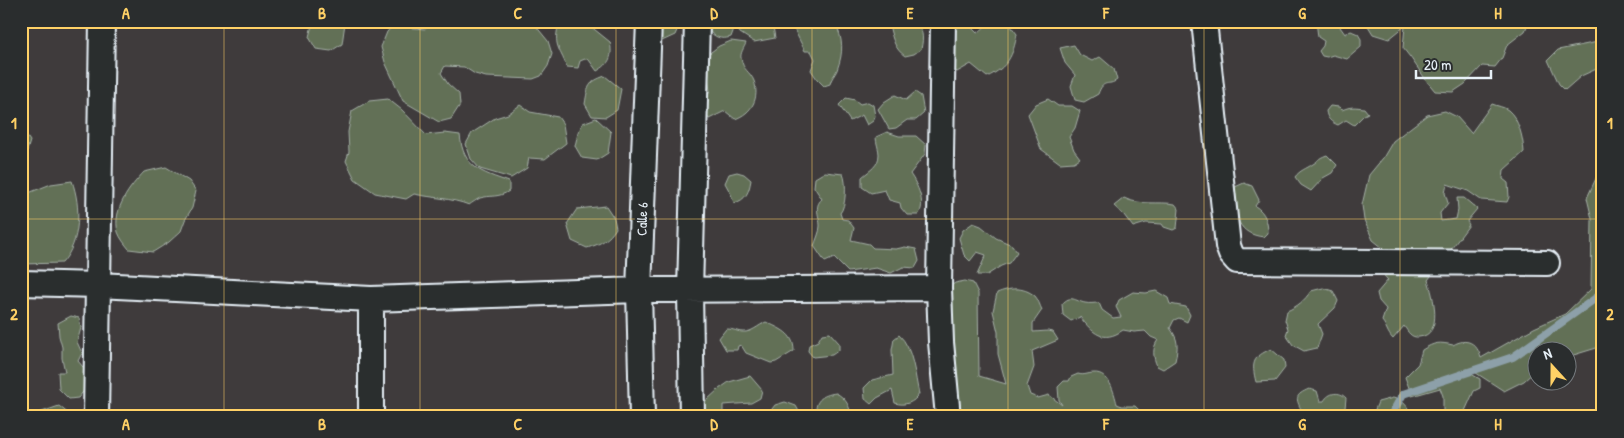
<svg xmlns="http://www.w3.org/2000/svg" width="1624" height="438" viewBox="0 0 1624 438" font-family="'Patrick Hand',sans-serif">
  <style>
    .green { fill: #626f56; stroke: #a5b0a7 }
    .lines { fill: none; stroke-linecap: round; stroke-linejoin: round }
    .stream { stroke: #8da0a9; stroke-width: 8 }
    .minor-casing { stroke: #e8f1f8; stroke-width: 28 }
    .minor { stroke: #2a2d2e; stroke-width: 24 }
    .grid { fill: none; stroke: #ffd166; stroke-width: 1; stroke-opacity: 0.55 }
    .labels { text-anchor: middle; stroke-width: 4.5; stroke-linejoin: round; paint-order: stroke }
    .street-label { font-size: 14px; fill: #e8f1f8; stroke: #2a2d2e }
    .neatline { fill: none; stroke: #ffd166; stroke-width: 2 }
    .grid-label { font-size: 16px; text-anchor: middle; font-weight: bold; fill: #ffd166 }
  </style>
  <rect width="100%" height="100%" fill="#3f3b3c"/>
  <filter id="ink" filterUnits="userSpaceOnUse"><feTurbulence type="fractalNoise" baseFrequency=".02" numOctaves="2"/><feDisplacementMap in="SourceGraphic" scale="10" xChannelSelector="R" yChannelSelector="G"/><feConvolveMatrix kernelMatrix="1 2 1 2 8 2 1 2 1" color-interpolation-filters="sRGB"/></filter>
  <g filter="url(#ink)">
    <path class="green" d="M 313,21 L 344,21 L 345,23 L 342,44 L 331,51 L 316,49 L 309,37 Z
      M 403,21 L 412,28 L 425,29 L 432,24 L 432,21 L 459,21 L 468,23 L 469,21 L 530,22 L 535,25 L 548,41 L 552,54 L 548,66 L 541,76 L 533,79 L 486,77 L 475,74 L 464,67 L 445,66 L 441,73 L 448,84 L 459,94 L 460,105 L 451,119 L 439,122 L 403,101 L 385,62 L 381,47 L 387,32 L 396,22 Z
      M 567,21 L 584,21 L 610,42 C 613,56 610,64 597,71 L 589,60 L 585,59 L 580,61 L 578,68 L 567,67 C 559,47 553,46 559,23 Z
      M 644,21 L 681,21 L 675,35 L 662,41 L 651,40 Z
      M 706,21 L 772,21 L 775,38 L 754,42 L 740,33 L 735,26 L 731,37 C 718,41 712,35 704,25 Z
      M 798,21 L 835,22 C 843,40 844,51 837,70 C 835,75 831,78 830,84 L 824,86 L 817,79 L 811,70 L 815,59 L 811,51 L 805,51 L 792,25 Z
      M 896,21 L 914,21 C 923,30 924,36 921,49 L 914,54 L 905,56 C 895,49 893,40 890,29 Z
      M 992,21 L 1007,21 L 1017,34 C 1013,56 1008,67 987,77 L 971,64 L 957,72 L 943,61 L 954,25 L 967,23 L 977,33 C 984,30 985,23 992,21 Z
      M 1316,21 L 1346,21 L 1340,27 L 1345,34 L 1351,31 L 1358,34 L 1361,39 L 1361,47 L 1347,59 L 1333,55 L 1327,57 L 1322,56 L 1319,51 L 1323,46 L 1324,41 L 1318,37 Z
      M 1365,21 L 1529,21 L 1525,31 L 1507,45 L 1502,58 L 1495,67 L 1482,66 L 1465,84 L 1453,92 L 1435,91 C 1423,78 1415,62 1403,48 L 1405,26 L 1389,39 L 1373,34 Z
      M 731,41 L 746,43 C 744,48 740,53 741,58 C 743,71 750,71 754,81 C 760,98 752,113 735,119 L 725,111 L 709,119 L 703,110 L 704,98 L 710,91 L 707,68 L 703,58 L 719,46 Z
      M 1603,41 L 1603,66 L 1581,76 L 1565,90 L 1559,84 L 1548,60 L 1558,50 Z
      M 1074,45 L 1080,55 L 1092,61 L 1100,57 L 1114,69 L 1117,80 C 1108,87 1104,78 1098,94 L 1084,102 L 1075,100 L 1071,86 L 1075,75 L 1065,63 L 1060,48 Z
      M 605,76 L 621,89 L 617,110 L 606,117 L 592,116 L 585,104 C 588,86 588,82 605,76 Z
      M 915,92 L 921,96 L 924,113 L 916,120 L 907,120 L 896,128 L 889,129 L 878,109 L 884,102 L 895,95 L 906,100 Z
      M 846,98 L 855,100 L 860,104 L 868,102 L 873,105 L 875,116 L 873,121 L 867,125 L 862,115 L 850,121 L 839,105 Z
      M 388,99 L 402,110 L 426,135 L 445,133 L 460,135 C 463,168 481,172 509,182 L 509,191 C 499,198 490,195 480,198 C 476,200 472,203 469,205 C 451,198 433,198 414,194 L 406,199 L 375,193 L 355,179 L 346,161 L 349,152 L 348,132 L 352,111 L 369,101 Z
      M 1048,99 L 1058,106 L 1072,106 L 1080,111 L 1075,128 L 1069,137 L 1074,150 L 1080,158 L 1074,162 L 1060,163 L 1041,149 L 1028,114 L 1036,104 Z
      M 1492,104 C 1497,106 1504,107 1508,110 C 1519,119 1523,138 1524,152 L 1504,170 L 1503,179 L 1508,183 L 1509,197 L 1507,202 L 1481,200 L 1468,191 L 1447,184 L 1445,193 L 1448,203 L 1440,213 L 1441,221 L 1456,219 L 1458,210 L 1457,198 L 1464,198 L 1477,209 L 1467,221 L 1469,225 L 1428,280 C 1433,295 1444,335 1419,337 C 1411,338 1408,332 1404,326 L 1393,339 C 1387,333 1387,327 1382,321 L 1386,309 L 1379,301 L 1377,293 L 1388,280 L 1377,268 L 1383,248 L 1373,240 L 1364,220 L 1362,205 L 1369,175 L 1383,158 L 1393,141 L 1427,115 L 1445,111 L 1457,117 L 1471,133 Z
      M 520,105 L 530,112 L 558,117 L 563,124 L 566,143 L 545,159 L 529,158 L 527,168 L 511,178 L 480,169 L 471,159 L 466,144 L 472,133 L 495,118 L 508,114 Z
      M 1330,106 L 1339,107 L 1342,110 C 1351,106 1355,107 1364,108 L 1368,113 L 1364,115 L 1354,125 L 1346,120 L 1338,125 C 1331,122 1327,119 1326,111 Z
      M 596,118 L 611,132 L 608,153 L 597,160 L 582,158 L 575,146 L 578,133 L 583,123 Z
      M 21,128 L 30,141 L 25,158 L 21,162 Z
      M 887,132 L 899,136 L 916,136 L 926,145 L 925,154 L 910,174 C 917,184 927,204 918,215 L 907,215 L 901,208 L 900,203 L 889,200 L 885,190 L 871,193 L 862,187 L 862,177 C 870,170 879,166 879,154 C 879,149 876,143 876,137 Z
      M 1327,155 L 1337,165 L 1332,173 L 1323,178 L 1311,191 L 1301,185 L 1295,177 C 1300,170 1306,169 1313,164 C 1320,160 1316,159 1327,155 Z
      M 1603,163 L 1603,346 L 1567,357 L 1566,350 L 1536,350 L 1536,370 L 1524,381 L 1504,391 L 1473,371 L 1471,374 L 1480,379 L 1480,388 L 1474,391 L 1465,411 L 1467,414 L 1481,417 L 1443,417 L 1443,396 L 1440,388 L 1412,396 L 1405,377 L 1418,364 L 1422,350 C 1435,342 1439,342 1453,345 C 1467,337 1477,343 1481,358 L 1534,328 L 1565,314 L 1591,289 L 1592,219 L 1587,198 Z
      M 166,167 L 189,181 L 196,191 L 192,208 L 185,220 L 181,231 L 169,242 L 153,252 L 129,249 C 125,244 120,238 118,232 C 112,209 130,187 144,172 Z
      M 737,172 L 744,174 L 751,180 C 749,192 746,200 734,203 L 731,194 L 725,183 L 729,174 Z
      M 825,172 L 843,174 C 847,182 846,207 840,213 L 842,219 L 848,220 L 854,228 L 851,240 L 869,244 L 873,248 L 896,249 L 905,247 L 916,249 L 919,261 L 915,268 L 903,267 L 891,273 L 876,268 L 848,272 L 834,258 L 825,262 L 814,246 C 816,240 820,232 820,226 C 820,216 813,207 822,199 L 814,187 L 815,178 Z
      M 72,181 C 81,206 81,242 62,263 L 21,264 L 21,196 L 51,184 Z
      M 1244,183 L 1252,186 L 1259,200 L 1255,206 C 1265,212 1268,222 1268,233 L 1264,237 C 1237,234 1237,217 1230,194 L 1235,187 Z
      M 1124,198 C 1139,206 1159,201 1175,204 L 1179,209 L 1177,228 L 1173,230 L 1164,227 L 1162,224 L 1146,223 L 1133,227 L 1124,215 L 1114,206 Z
      M 606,206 L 614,218 L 616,228 C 609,240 600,244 587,248 L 572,241 L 567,224 L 577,209 Z
      M 973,223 L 981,226 L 996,238 L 1012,245 L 1017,252 L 1009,263 L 1001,266 L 987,275 L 977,275 L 986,255 L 977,252 L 970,261 L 964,255 L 959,238 L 963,230 Z
      M 965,281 L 973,283 L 978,293 L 979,376 L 1006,384 L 998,354 L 998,332 L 993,311 L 997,293 C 1009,288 1023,286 1035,296 C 1038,299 1040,306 1042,310 L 1033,323 L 1033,332 L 1048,331 L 1053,332 L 1058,340 L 1032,351 L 1034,367 L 1027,386 L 1030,395 L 1038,398 L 1049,395 L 1062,405 L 1059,400 L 1058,387 L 1064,381 L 1069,381 L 1071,377 L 1078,374 C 1084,376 1088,373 1094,373 C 1109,372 1114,392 1117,404 L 1122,406 L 1135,406 L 1140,411 L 1144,417 L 957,417 L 947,289 L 955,283 Z
      M 1323,288 L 1333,291 L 1338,301 L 1335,308 L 1318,324 L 1322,334 L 1317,348 L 1304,351 L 1293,345 L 1286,335 L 1288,329 L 1285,320 L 1287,311 C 1298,306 1304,301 1311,291 Z
      M 1156,291 L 1168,298 L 1170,304 L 1186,307 L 1190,315 L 1187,322 L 1179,318 L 1174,320 L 1170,328 C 1179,340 1178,347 1175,361 L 1163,369 L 1157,366 C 1153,357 1152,348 1158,340 L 1151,337 L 1145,331 L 1134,332 L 1123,330 C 1103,344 1093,333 1080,317 L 1071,321 L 1063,315 L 1062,304 C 1071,294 1075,301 1085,303 C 1089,304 1095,303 1099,303 L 1102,310 L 1113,318 L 1121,317 L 1116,307 L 1119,300 L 1133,292 L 1146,293 Z
      M 71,316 L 79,318 L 81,328 L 77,342 L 82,353 L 78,361 L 88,373 L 87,387 L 78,398 L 69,399 L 59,389 L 58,372 L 65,372 L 62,358 L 62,347 L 59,336 L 58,323 Z
      M 766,322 C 780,329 794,333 794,351 L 776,362 L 771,363 L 746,353 L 741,345 L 738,346 L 737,350 L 726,350 L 719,338 L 726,329 C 735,329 737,332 743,332 C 751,333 759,325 766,322 Z
      M 830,333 L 839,343 L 839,350 L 832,355 L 813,357 L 808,351 L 809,345 L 818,341 L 822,334 Z
      M 899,335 C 913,347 915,377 919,394 C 914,403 904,406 895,403 L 892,390 L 877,398 L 871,404 L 865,399 L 864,388 L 872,380 L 893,375 L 892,350 L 894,339 Z
      M 1271,349 L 1284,360 L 1285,368 L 1275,381 L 1256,382 C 1251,362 1253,357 1271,349 Z
      M 750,376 L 762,390 L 760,398 L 751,403 L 723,405 L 723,417 L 690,417 L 699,403 L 707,400 L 719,389 L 729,382 Z
      M 1309,389 L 1317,391 L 1320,401 L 1324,401 C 1329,392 1340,391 1346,398 L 1345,408 L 1338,412 L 1333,417 L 1321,417 L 1317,411 L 1307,412 L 1302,411 C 1295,398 1295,395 1309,389 Z
      M 836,393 C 847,399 849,406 852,417 L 816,417 C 814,401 821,395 836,393 Z
      M 1393,398 C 1404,401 1408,405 1411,417 L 1372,417 L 1378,402 Z
      M 785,402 L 796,406 L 802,417 L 766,417 L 775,405 Z
      M 59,406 L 70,415 L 69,417 L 33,417 L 33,415 Z"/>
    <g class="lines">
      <path class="stream" d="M 1390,417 L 1403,394 L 1513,357 L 1603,293"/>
      <g class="minor-casing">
        <path id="minor" d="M 943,21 L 939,288 L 941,342 L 948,417
          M 1204,21 L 1228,246 L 1231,254 L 1237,261 L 1547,263
          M 21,283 L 98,285 L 371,299 L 639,290 L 939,288
          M 371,299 L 371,417
          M 96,417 L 102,21
          M 642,417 L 639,290 L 649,21
          M 692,417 L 690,291 L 697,21"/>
      </g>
      <use href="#minor" class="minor"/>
    </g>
  </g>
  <path class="grid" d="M 224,21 L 224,417M 420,21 L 420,417M 616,21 L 616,417M 812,21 L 812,417M 1008,21 L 1008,417M 1204,21 L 1204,417M 1400,21 L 1400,417M 21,219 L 1603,219"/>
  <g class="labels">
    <g class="street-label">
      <text transform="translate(642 219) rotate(-88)" y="5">Calle 6</text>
    </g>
  </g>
  <rect width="1624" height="438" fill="none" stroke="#2a2d2e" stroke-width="55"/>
  <g transform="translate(1552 366) rotate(339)"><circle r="24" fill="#2a2d2e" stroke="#767b7f"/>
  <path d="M0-4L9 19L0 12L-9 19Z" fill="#ffd166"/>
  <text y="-8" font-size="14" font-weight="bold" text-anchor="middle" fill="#e8f1f8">N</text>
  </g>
  <path d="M1416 70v8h75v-8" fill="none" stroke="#e8f1f8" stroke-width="2.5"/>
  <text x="1424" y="70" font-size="15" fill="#e8f1f8" stroke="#2a2d2e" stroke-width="4" paint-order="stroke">20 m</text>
  <rect x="28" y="28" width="1568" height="382" class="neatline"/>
  <g class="grid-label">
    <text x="126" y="19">A</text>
    <text x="322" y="19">B</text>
    <text x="518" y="19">C</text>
    <text x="714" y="19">D</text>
    <text x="910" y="19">E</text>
    <text x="1106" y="19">F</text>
    <text x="1302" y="19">G</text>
    <text x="1498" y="19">H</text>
    <text x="14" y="129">1</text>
    <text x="1610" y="129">1</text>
    <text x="14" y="320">2</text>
    <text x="1610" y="320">2</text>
    <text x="126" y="430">A</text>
    <text x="322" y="430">B</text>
    <text x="518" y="430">C</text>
    <text x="714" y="430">D</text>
    <text x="910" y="430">E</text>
    <text x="1106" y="430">F</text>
    <text x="1302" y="430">G</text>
    <text x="1498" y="430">H</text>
  </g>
</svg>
